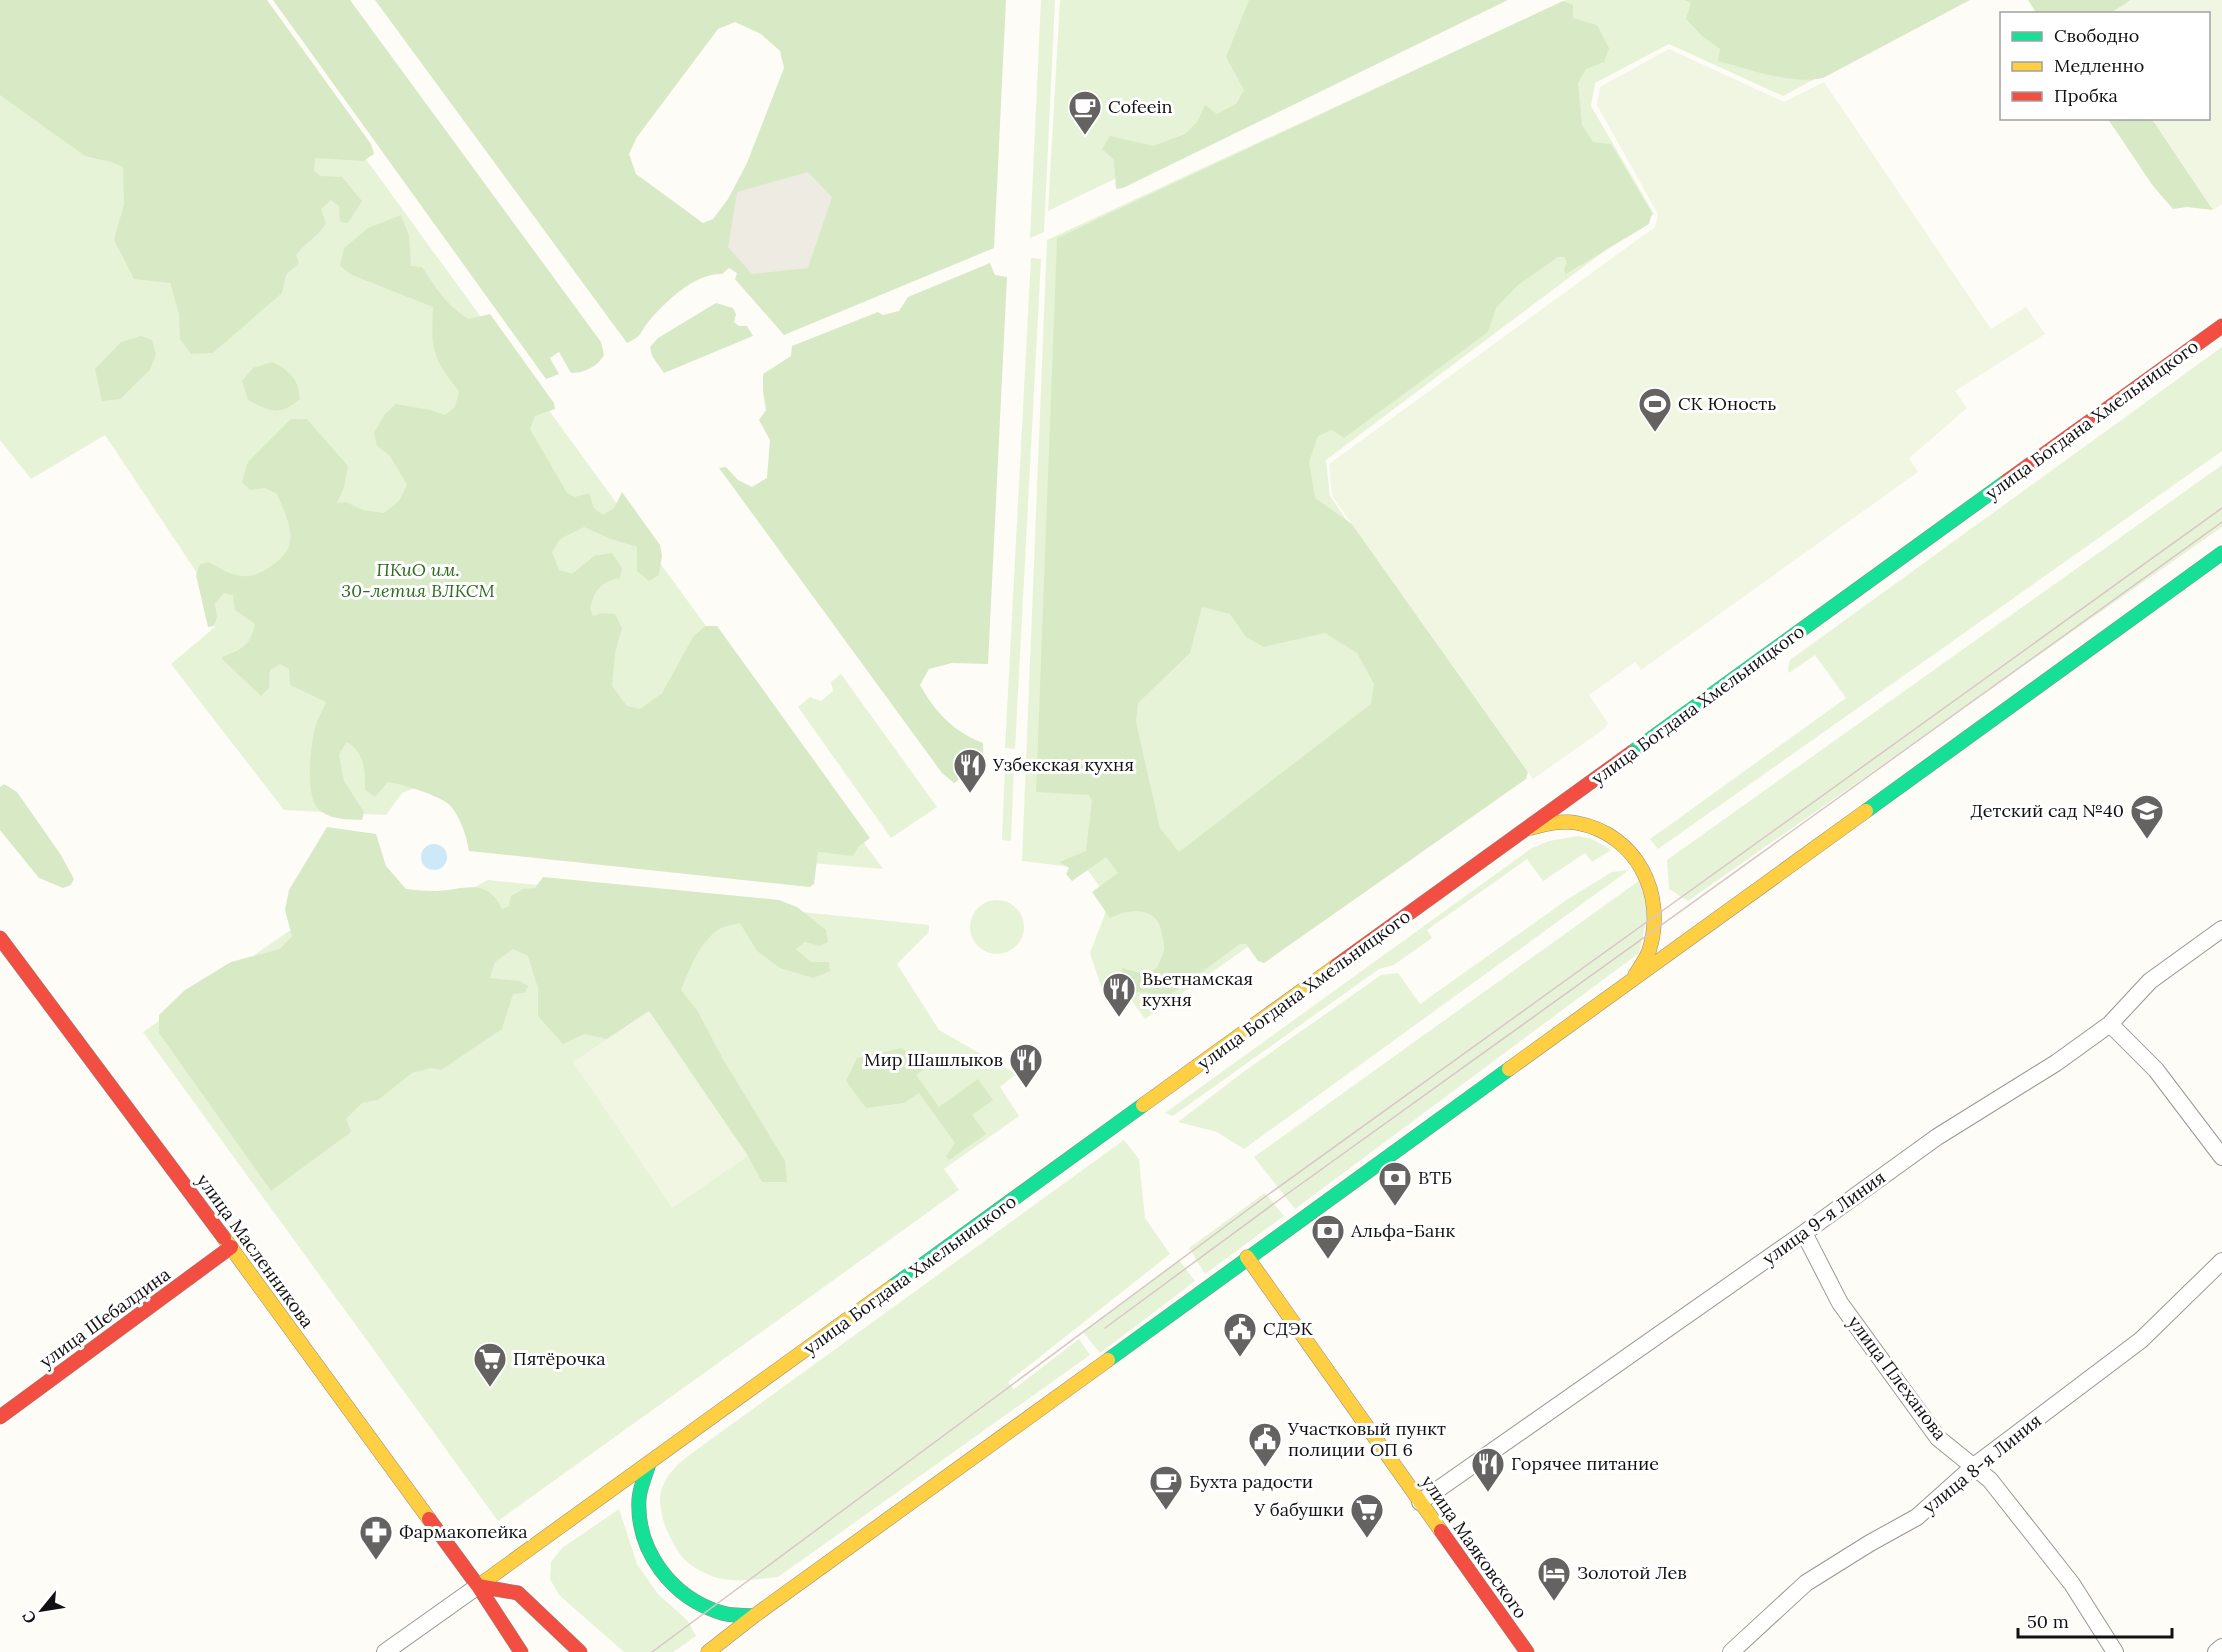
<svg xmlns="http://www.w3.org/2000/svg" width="2222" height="1652" viewBox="0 0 2222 1652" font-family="Lora,serif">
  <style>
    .green { fill: #e7f3d7 }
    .forest { fill: #d8eac5; fill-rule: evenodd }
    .pitch { fill: #f0f6e1 }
    .plaza { fill: #edebe2 }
    .water { fill: #cde8f7 }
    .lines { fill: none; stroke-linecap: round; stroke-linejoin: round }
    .street-casing { stroke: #979795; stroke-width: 18 }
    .fast-casing { stroke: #8e8d8b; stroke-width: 15 }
    .slow-casing { stroke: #8e8d8b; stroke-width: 15 }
    .jam-casing { stroke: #8e8d8b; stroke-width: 15 }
    .street { stroke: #fffffe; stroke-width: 16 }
    .fast { stroke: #16e098; stroke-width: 14 }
    .slow { stroke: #ffcf43; stroke-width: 14 }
    .jam { stroke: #f24e42; stroke-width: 14 }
    .tram { stroke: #d9c6c7; stroke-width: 1.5 }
    .labels { text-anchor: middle; stroke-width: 6; stroke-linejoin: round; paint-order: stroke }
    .poi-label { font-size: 18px; fill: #111; stroke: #fff; text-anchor: start }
    .street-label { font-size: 18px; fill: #111; stroke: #fff }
    .park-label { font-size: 18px; font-style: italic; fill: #2f6b1f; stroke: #fff }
  </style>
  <rect width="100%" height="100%" fill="#fdfcf7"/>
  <path class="green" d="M 0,0 L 250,0 L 883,869 L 473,835 L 455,801 L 423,785 L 402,793 L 386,815 L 284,810 L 171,664 L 215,627 L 213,597 L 105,435 L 31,479 L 0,440 Z
    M 1041,0 L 1055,0 L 1044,232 L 1030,238 Z
    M 1060,0 L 1488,0 L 1048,211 Z
    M 1566,0 L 1963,0 L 1783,96 L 1669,44 L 1595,83 L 1591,106 L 1654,214 L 1326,460 L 1330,496 L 1520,773 L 1252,944 L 1145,1019 L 1125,991 L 1107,1004 L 1090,953 L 1110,901 L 1087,869 L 1022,861 L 1047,240 Z
    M 1031,258 L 1041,259 L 1015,749 L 1005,748 Z
    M 2222,347 L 2222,451 L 1658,849 L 1650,839 L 1846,698 L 1815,655 L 1789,673 L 1788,668 L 1790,660 Z
    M 2222,465 L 2222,527 L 1688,901 L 1669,889 L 1667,860 Z
    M 841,674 L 937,807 L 891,838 L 798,707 L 810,697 L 821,701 L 833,691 L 831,682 Z
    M 1005,764 L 1014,764 L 1011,841 L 1002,840 Z
    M 1578,836 L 1592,839 L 1611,850 L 1592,862 L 1585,853 L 1543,881 L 1527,859 L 1427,930 L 1432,938 L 1394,965 L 1379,969 L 1173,1116 L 1165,1113 L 1532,848 L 1549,841 Z
    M 1629,870 L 1244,1149 L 1217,1132 L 1178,1122 L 1246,1070 L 1381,975 L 1398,973 L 1420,1004 L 1568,899 L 1612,872 Z
    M 488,880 L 929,925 L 929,932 L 897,964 L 939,1030 L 1016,1074 L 1000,1087 L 1019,1116 L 944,1169 L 959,1190 L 498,1521 L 143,1032 L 292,929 L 440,905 Z
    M 1640,880 L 1648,913 L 1639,953 L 1295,1209 L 1254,1157 Z
    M970 927a27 27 0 1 1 54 0a27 27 0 1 1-54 0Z
    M 1124,1140 L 1139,1159 L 1145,1218 L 1170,1254 L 1008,1382 L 1014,1389 L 1079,1339 L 1090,1355 L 778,1577 C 759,1579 736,1583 718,1578 C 707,1575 693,1568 685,1560 C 671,1546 654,1507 662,1488 C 667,1474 677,1465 688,1456 Z
    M 1265,1193 L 1284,1216 L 1205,1274 L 1189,1248 Z
    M 1179,1260 L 1195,1281 L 1100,1353 L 1083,1332 Z
    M 619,1509 L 637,1564 L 658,1594 L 687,1620 L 696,1636 L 673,1652 L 624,1652 L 559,1595 L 550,1579 L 551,1562 L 562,1548 Z"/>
  <path class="forest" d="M 0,0 L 267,0 L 371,144 L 374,154 L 363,161 L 315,158 L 314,171 L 321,176 L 342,177 L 362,201 L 348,223 L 340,222 L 339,206 L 331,200 L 321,209 L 326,224 C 317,237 305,243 296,255 L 299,263 L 286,275 L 282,293 L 213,353 L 191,354 L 180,339 L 179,314 L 170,283 L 134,279 L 114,240 L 124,204 L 123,167 L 111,162 L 85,156 L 0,95 Z
    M 273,0 L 350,0 L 601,342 L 604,355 C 597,367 584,373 571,373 L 559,352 L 550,358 L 559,374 L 546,379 Z
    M 375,0 L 1006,0 L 994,248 L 784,335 L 735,279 L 737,273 L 729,268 L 722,274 C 695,273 666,301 649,321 C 639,333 644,335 627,343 ZM 735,22 L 761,34 L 780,51 L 784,68 L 747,163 L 728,199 L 713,219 L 703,223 L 636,174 L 629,154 L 637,137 L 718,29 Z
    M 1249,0 L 1508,0 L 1123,188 L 1116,189 L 1114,160 L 1102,149 L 1110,136 L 1153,146 L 1185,134 L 1197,122 L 1205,105 L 1217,114 L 1236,104 L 1244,90 L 1226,57 Z
    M 1684,0 L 1970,0 L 1823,78 C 1789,85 1750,69 1718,61 L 1720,49 L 1702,36 L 1686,19 L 1691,3 Z
    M 2028,0 L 2131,0 L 2111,13 L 2037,14 Z
    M 1563,1 L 1573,5 L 1573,18 L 1597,25 L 1609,48 L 1604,62 L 1586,69 L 1578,83 L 1582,125 L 1593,142 L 1611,144 L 1652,213 L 1649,224 L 1566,274 L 1564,270 L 1567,262 L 1564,257 L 1558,257 L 1518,285 L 1496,308 L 1488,332 L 1344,438 L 1332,430 L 1318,436 L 1309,462 L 1315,498 L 1352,524 L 1528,772 L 1526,779 L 1264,963 L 1258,961 L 1246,944 L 1240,944 L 1163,1000 C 1153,990 1138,992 1125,993 L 1120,988 L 1122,968 L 1144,974 L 1157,968 C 1159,962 1163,956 1164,950 C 1165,945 1163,940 1162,935 C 1159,906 1131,908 1110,918 L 1092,892 L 1118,873 L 1106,857 L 1072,881 L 1066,874 L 1069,868 L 1059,862 L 1086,851 L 1092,801 L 1089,795 L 1036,792 L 1057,238 ZM 1202,607 L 1230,614 L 1246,637 L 1264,647 L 1325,633 L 1357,653 L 1374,684 L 1371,704 L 1179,852 L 1160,828 L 1136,722 L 1138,703 L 1190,653 Z
    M 2108,119 L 2152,119 L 2213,210 L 2187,207 L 2173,209 L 2153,186 Z
    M 401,215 L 409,235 L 411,266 L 422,267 C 435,286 447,307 469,319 L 490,314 L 554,403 L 555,409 L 535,416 L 530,429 L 567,493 L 575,497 L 589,493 L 594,508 L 603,515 L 614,508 L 622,492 L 660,545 L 662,556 L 659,575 L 649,581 L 637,571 L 637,547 L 611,539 L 584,527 L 560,539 L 552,552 L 559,570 L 572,574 L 594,556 L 612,553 L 622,568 L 620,578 C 601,581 595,590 590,608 L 593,616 L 602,613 L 615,614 L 622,628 L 615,653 L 612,686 L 627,706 L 640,709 L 662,693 L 693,637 L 705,626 L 717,626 L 870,838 L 858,847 L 853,856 L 818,852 L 814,884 L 810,887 L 469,851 C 467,837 459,812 447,803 C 437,795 402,784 388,782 L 375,797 L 365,790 C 365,770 365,753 347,742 L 339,754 L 344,781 L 364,812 L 362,820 C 348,819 333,820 322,812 C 303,800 311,747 315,728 C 317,719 323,710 326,702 L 290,685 L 289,669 L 280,664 L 270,670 L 269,688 L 261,696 L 223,660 L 222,657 C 243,649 250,646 255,624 L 235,610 L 233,595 L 224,593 L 215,603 L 217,617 L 214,626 L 208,627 L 196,575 L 200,564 L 209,562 C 220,568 234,578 248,576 C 262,575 287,558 290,543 C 293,527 283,509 277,494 L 265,488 L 250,490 L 242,482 L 248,462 L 291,419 L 307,419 L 348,466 L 344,487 L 337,503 L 346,502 L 363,510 L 384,513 L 399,501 L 407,485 L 390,456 L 377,446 L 374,433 L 385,414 L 396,404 L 431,410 L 445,415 L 455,407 L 459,391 C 432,358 431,349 433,307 L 352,275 L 340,266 L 344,248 L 368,228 Z
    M 990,263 L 995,275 L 1007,277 L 988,664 L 952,663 L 929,669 L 920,685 C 935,712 954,732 983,743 L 984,773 L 966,775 L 954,783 L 942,773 L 719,468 L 726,467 L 738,480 L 752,487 L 767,478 L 770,440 L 759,420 L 766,410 L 763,391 L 763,374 L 791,356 L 792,346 L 878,312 L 883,315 L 899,311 L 908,297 Z
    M 716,303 L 733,308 L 736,314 L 734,322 L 739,326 L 747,326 L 753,336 L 664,373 L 652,356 L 650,347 L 658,338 Z
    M 141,336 L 152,340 L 156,354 L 150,370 L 120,399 L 102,401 L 95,369 L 121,342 Z
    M 272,362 C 289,370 299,379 300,399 C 280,416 270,412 248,400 L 242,381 L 253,368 Z
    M 4,784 L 17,792 L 61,855 L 74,879 L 71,885 L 63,888 L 39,878 L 0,830 L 0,787 Z
    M 327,827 L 376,834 L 386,866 L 406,889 C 416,890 426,891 435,891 C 464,890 487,876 502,909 L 509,906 L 511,896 L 523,889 L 535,888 L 543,877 L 779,900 L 797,907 L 826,930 L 828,942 L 820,946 L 805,942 L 796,949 L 811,962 L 829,962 L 830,971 L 813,978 L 780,968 L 757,951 L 740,923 C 733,925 723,926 718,930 C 698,944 690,969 681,990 L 697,1010 L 723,1059 L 785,1161 L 787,1182 L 762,1182 L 748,1156 L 649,1011 L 607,1039 L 584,1034 L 563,1044 L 538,1016 L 538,988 L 528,956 L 513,949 L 495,962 L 490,978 L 520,981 L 528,986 L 525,993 L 513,994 L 502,1029 L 441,1070 L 431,1068 L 412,1073 L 378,1100 L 362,1103 L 346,1119 L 351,1132 L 271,1191 L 159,1033 L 159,1015 L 185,990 L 231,962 L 280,949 L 292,936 L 285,910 L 289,890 Z
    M 901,1048 L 915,1057 L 923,1070 L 916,1075 L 939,1107 L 978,1079 L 993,1100 L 972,1115 L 986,1134 L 949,1160 L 946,1156 L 955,1143 L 919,1093 L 904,1103 L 866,1108 L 846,1081 L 857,1058 Z"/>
  <path class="pitch" d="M 2131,0 L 2222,0 L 2222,204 L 2213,210 L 2152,119 L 2208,118 L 2208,14 L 2111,13 Z
    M 1669,49 L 1784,102 L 1824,82 L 1991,329 L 2026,307 L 2045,334 L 1955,391 L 1967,408 L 1909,458 L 1918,472 L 1641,670 L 1635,662 L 1589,695 L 1608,723 L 1604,729 L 1533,779 L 1332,496 L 1329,464 L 1655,227 L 1658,214 L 1597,105 L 1600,87 Z
    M 649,1011 L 748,1156 L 672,1208 L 573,1062 Z"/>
  <path class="plaza" d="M 808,172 L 832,197 L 808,268 L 752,274 L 728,247 L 737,192 Z"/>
  <path class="water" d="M421 857a13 13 0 1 1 26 0a13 13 0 1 1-26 0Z"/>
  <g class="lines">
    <g class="street-casing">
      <path id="street" d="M 2110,1024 L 2156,1070 L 2222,1157
        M 1804,1233 L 1840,1303 L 1938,1438 L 1990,1480 L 2072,1584 L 2115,1652
        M 1420,1502 L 1804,1233 L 1937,1137 L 2056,1063 L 2110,1024 L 2150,981 L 2222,929
        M 385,1652 L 478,1586
        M 1731,1652 L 1806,1583 L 1870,1543 L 1917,1517 L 1974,1466 L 2141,1340 L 2222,1261
        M 2216,1652 L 2222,1647"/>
    </g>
    <g class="fast-casing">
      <path id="fast" d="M 1631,753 L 2007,481
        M 1866,811 L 2222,553
        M 892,1287 L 1143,1105
        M 1108,1360 L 1509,1069
        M 649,1463 C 646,1475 640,1486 639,1499 C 636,1551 672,1598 722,1613 C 732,1616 743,1615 754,1616"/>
    </g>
    <g class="slow-casing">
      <path id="slow" d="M 1531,828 C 1546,824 1562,820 1577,823 C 1637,834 1667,895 1649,951 C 1646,959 1640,967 1635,975
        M 1509,1069 L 1866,811
        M 1143,1105 L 1336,966
        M 224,1238 L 429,1519
        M 1247,1257 L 1441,1531
        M 478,1586 L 892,1287
        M 708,1652 L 754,1616 L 1108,1360"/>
    </g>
    <g class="jam-casing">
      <path id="jam" d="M 2007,481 L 2222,326
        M 0,938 L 224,1238
        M 1336,966 L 1631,753
        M 0,1417 L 231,1247
        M 429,1519 L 478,1586
        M 1441,1531 L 1527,1652
        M 478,1586 L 518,1593 L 580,1652
        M 478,1586 L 521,1652"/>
    </g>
    <use href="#street" class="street"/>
    <use href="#fast" class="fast"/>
    <use href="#slow" class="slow"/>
    <use href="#jam" class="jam"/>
    <path class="tram" d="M 1105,1328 L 1276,1202 L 2222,522
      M 652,1652 L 1269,1194 L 2222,508"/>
  </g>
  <defs>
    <g id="cafe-pin" transform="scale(1.725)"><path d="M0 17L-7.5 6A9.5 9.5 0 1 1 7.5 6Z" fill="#646362" stroke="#fff"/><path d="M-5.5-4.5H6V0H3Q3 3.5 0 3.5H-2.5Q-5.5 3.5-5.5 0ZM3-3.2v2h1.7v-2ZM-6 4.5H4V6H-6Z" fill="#fff"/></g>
    <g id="stadium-pin" transform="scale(1.725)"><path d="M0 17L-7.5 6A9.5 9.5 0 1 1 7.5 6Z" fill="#646362" stroke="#fff"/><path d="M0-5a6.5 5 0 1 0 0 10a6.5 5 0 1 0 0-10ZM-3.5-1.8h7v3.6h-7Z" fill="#fff"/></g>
    <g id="restaurant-pin" transform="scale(1.725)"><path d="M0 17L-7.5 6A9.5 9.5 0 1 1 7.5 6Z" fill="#646362" stroke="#fff"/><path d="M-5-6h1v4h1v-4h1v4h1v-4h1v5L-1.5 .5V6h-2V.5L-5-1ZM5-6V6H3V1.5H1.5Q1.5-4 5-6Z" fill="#fff"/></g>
    <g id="school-pin" transform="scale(1.725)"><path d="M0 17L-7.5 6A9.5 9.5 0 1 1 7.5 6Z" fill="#646362" stroke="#fff"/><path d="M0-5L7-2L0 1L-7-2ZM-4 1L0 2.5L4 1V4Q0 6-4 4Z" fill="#fff"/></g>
    <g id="bank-pin" transform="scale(1.725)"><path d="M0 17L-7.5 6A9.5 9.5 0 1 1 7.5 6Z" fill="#646362" stroke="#fff"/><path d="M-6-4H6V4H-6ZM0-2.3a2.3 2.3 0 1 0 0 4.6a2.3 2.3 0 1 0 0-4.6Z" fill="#fff"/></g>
    <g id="civic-pin" transform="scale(1.725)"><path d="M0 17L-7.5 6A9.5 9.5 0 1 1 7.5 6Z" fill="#646362" stroke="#fff"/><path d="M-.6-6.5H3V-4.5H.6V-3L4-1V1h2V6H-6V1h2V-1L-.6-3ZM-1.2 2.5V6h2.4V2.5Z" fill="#fff"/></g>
    <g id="supermarket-pin" transform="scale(1.725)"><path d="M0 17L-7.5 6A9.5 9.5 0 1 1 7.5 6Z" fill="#646362" stroke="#fff"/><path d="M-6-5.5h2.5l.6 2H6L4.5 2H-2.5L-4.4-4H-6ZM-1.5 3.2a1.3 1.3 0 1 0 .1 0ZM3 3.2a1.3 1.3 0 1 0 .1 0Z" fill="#fff"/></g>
    <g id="pharmacy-pin" transform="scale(1.725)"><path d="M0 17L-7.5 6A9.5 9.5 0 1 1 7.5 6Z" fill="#646362" stroke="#fff"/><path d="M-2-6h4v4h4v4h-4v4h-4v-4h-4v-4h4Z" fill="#fff"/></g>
    <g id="hotel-pin" transform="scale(1.725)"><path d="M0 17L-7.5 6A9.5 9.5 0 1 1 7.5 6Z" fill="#646362" stroke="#fff"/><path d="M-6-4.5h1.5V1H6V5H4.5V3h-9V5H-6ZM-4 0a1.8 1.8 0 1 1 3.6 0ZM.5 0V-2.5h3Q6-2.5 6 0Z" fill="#fff"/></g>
  </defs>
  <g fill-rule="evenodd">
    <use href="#cafe-pin" x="1085" y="107"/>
    <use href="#stadium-pin" x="1655" y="404"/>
    <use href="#restaurant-pin" x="970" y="765"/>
    <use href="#school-pin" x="2147" y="811"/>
    <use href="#restaurant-pin" x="1119" y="989"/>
    <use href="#restaurant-pin" x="1026" y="1060"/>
    <use href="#bank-pin" x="1395" y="1178"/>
    <use href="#bank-pin" x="1328" y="1231"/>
    <use href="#civic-pin" x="1240" y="1329"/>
    <use href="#supermarket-pin" x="490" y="1359"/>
    <use href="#civic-pin" x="1265" y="1439"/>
    <use href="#restaurant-pin" x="1488" y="1464"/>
    <use href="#cafe-pin" x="1166" y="1482"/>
    <use href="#supermarket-pin" x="1367" y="1510"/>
    <use href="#pharmacy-pin" x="376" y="1532"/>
    <use href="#hotel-pin" x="1554" y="1573"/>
  </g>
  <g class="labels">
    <g class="poi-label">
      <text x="1108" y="113">Cofeein</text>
      <text x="1678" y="410">СК Юность</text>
      <text x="993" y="771">Узбекская кухня</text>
      <text x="2124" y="817" text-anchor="end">Детский сад №40</text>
      <text x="1142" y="985">Вьетнамская<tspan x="1142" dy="21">кухня</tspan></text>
      <text x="1003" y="1066" text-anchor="end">Мир Шашлыков</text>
      <text x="1418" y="1184">ВТБ</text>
      <text x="1351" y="1237">Альфа-Банк</text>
      <text x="1263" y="1335">СДЭК</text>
      <text x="513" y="1365">Пятёрочка</text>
      <text x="1288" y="1435">Участковый пункт<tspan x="1288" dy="21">полиции ОП 6</tspan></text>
      <text x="1511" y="1470">Горячее питание</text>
      <text x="1189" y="1488">Бухта радости</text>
      <text x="1344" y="1516" text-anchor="end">У бабушки</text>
      <text x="399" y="1538">Фармакопейка</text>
      <text x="1577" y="1579">Золотой Лев</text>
    </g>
    <g class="street-label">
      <text transform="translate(2092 420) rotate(-36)" y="6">улица Богдана Хмельницкого</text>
      <text transform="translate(1698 705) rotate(-36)" y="6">улица Богдана Хмельницкого</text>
      <text transform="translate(1304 990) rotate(-36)" y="6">улица Богдана Хмельницкого</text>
      <text transform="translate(1824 1218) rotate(-36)" y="6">улица 9-я Линия</text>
      <text transform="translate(255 1251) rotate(54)" y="6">улица Масленникова</text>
      <text transform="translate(910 1275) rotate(-36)" y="6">улица Богдана Хмельницкого</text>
      <text transform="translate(105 1318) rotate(-36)" y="6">улица Шебалдина</text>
      <text transform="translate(1897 1378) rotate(53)" y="6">улица Плеханова</text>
      <text transform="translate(1982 1464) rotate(-39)" y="6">улица 8-я Линия</text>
      <text transform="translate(1474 1547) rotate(55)" y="6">улица Маяковского</text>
    </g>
    <g class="park-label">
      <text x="418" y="576">ПКиО им.<tspan x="418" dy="21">30-летия ВЛКСМ</tspan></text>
    </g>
  </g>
  <rect x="2000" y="12" width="210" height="108" fill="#ffffff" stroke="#a0a0a0" stroke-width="1.5"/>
  <rect x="2012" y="32" width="30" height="9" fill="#16e098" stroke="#a0a0a0" stroke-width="1.5"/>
  <text x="2054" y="42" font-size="18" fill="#111111">Свободно</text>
  <rect x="2012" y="62" width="30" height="9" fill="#ffcf43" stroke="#a0a0a0" stroke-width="1.5"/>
  <text x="2054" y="72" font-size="18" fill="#111111">Медленно</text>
  <rect x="2012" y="92" width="30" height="9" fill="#f24e42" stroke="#a0a0a0" stroke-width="1.5"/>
  <text x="2054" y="102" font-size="18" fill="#111111">Пробка</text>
  <g transform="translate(42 1610) rotate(240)" stroke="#ffffff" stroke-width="4.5" paint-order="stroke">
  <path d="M0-4.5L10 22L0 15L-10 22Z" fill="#111111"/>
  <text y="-9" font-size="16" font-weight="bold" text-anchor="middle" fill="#111111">С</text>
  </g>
  <path d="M2018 1628v9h154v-9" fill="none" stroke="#111111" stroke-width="3"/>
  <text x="2027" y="1628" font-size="18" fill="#111111" stroke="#ffffff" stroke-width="4.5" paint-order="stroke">50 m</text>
</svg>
